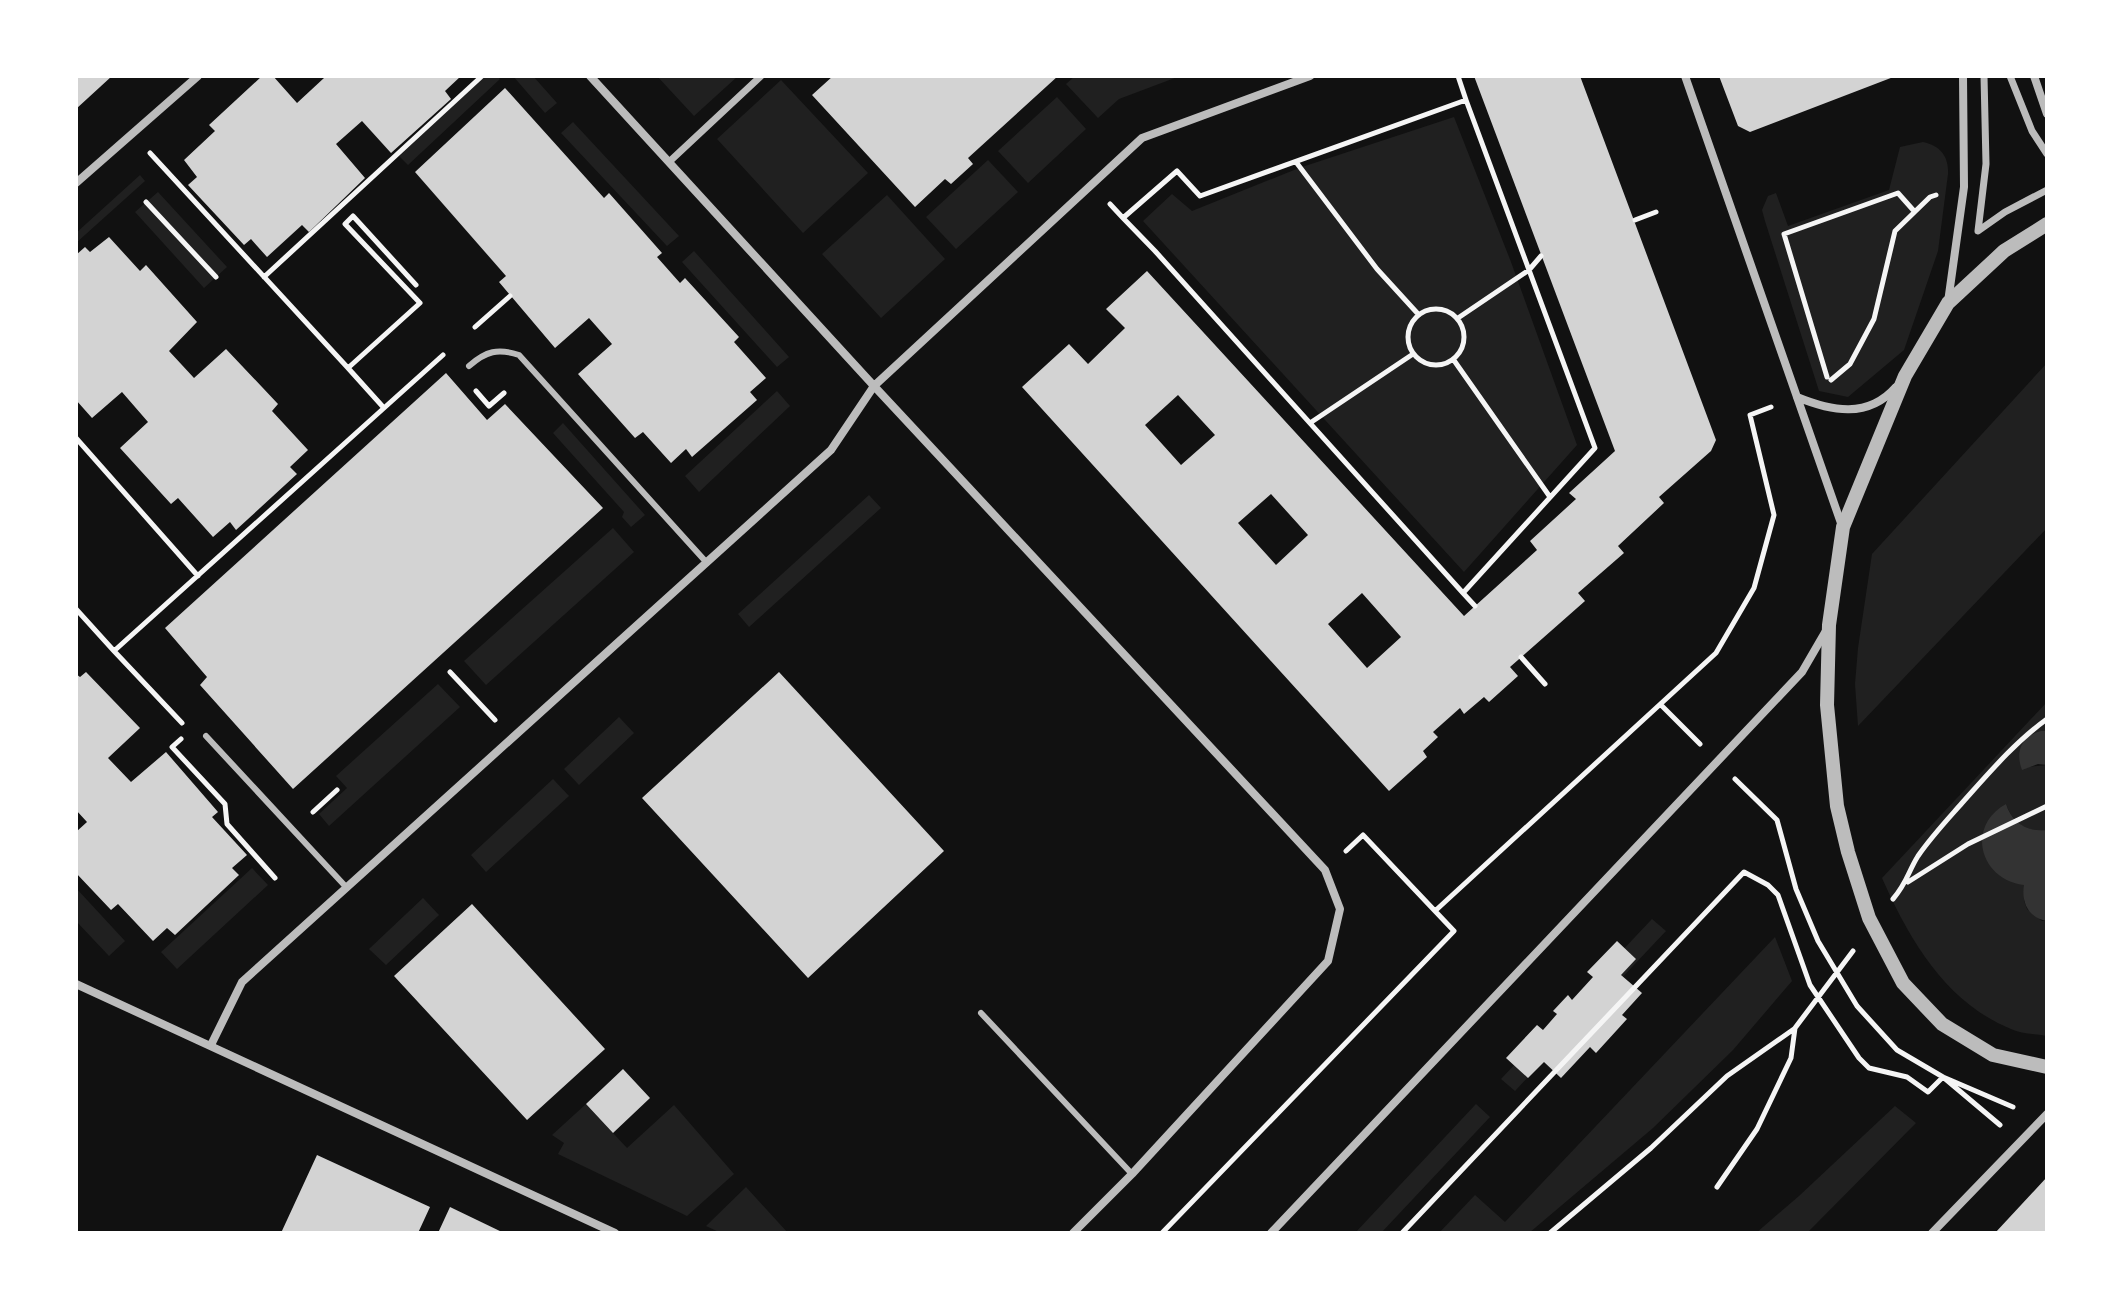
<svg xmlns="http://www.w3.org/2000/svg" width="2123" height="1309" viewBox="0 0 2123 1309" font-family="Manrope,sans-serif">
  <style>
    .green { fill: #202020 }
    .water { fill: #333 }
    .building { fill: #d3d3d3; fill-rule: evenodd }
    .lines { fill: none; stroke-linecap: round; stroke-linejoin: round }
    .path { stroke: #f5f5f5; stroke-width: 5 }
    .service { stroke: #bcbcbc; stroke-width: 6 }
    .pedestrian { stroke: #bcbcbc; stroke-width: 7 }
    .minor { stroke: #bcbcbc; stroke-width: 8 }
    .tertiary { stroke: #bcbcbc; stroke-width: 14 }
  </style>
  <rect width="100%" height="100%" fill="#111"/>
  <path class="green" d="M 485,76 L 497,76 L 500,79 L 408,165 L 399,156 Z
    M 513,76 L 533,76 L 557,103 L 545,113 Z
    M 657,76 L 738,76 L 694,116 Z
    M 1075,76 L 1180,76 L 1119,99 L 1098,118 L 1066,84 Z
    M 781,80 L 868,173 L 803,233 L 717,139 Z
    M 1057,97 L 1086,129 L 1028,183 L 998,151 Z
    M 1454,117 L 1511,262 L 1577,445 L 1464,572 L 1143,221 L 1172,194 L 1192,211 L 1299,168 Z
    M 573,122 L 679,236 L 667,246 L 561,133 Z
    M 1923,142 C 1941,146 1949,157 1948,174 L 1938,251 L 1904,350 L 1848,397 L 1819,391 L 1765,221 L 1762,210 L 1768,196 L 1776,193 L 1788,226 L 1889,190 L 1900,147 Z
    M 988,160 L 1018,192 L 956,249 L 926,217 Z
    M 140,175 L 145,181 L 76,243 L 76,233 Z
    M 158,192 L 227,267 L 204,288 L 135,212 Z
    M 887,195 L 945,259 L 881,318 L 822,254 Z
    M 694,251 L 789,357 L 777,367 L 682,262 Z
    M 2047,363 L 2047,528 L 1858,726 L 1855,684 L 1858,648 L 1872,554 Z
    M 777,391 L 790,406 L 699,492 L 685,476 Z
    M 563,423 L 645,515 L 631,527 L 622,517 L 624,512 L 553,433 Z
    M 869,495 L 881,508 L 749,627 L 738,614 Z
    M 613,528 L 634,552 L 486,685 L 464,661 Z
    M 438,684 L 460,707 L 329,826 L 319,814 L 347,788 L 336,776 Z
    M 2047,702 L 2047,731 L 2041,731 L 2027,767 L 2047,765 L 2047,830 C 2027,832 2013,824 2006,804 L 2024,885 L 2024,901 L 2027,909 L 2042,921 L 2047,921 L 2047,1036 C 2035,1034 2021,1034 2011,1029 C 1945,1002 1909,939 1882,878 Z
    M 619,717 L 634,733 L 579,785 L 564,769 Z
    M 553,779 L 569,796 L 486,872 L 471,855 Z
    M 252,868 L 268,885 L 177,969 L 161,952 Z
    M 76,888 L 125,941 L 109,956 L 76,921 Z
    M 423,898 L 439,915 L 386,965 L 369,949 Z
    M 1652,919 L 1666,931 L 1515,1091 L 1501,1079 Z
    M 1775,937 L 1792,981 L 1733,1050 L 1653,1128 L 1529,1233 L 1439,1233 L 1475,1195 L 1505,1222 Z
    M 586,1104 L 627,1148 L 674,1105 L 734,1174 L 687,1216 L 558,1154 L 564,1143 L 552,1135 Z
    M 1476,1104 L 1490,1117 L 1381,1233 L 1355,1233 Z
    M 1895,1106 L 1916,1123 L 1807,1233 L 1756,1233 L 1799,1196 Z
    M 746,1187 L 788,1233 L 721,1233 L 706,1226 Z"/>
  <path class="water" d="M 2041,731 L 2047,731 L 2047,765 L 2038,764 L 2022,770 C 2015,752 2021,736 2041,731 Z
    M 2006,804 C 2012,823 2027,832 2047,830 L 2047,921 C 2029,918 2021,903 2024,885 C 1979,879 1966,826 2006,804 Z"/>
  <path class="building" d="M 76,76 L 112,76 L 76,109 Z
    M 262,76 L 273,76 L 297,103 L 324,78 L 322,76 L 461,76 L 445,91 L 451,99 L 391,153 L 362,121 L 336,144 L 365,178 L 309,232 L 302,225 L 267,257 L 251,239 L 244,245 L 188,185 L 197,177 L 184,160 L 215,131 L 209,125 Z
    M 833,76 L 1058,76 L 968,158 L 973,164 L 951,184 L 945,179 L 915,207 L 812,95 Z
    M 1474,76 L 1580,76 L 1716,440 L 1711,451 L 1659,497 L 1664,503 L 1618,546 L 1624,553 L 1578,593 L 1585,601 L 1510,667 L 1518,676 L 1489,702 L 1484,697 L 1464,714 L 1460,708 L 1433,732 L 1438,737 L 1423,751 L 1427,757 L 1389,791 L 1022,387 L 1069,344 L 1088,364 L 1125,328 L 1106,309 L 1147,271 L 1464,616 L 1537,550 L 1530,541 L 1576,499 L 1569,493 L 1615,451 ZM 1178,395 L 1215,435 L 1181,465 L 1145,425 ZM 1271,494 L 1308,535 L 1276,565 L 1238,523 ZM 1362,593 L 1401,637 L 1367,668 L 1328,624 Z
    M 1719,76 L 1896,76 L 1750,132 L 1738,126 Z
    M 505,88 L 604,198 L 609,193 L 662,253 L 657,257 L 680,283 L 685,278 L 739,337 L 734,342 L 766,378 L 750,392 L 757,400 L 692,457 L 686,449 L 671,463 L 643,432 L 635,438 L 578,374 L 612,344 L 589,318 L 555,348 L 499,282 L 506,276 L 415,172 Z
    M 109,237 L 140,271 L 146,265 L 197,322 L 169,351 L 194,378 L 226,349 L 278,404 L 272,411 L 308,450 L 290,467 L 297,474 L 236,530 L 230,522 L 213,537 L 178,498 L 171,504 L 120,448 L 148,422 L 122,392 L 92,418 L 76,400 L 76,255 L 85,247 L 90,252 Z
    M 446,373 L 487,420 L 505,404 L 603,508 L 293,789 L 200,685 L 207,677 L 165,628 Z
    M 86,672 L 140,728 L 108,758 L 131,782 L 166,752 L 218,812 L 212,817 L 247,855 L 232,868 L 239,875 L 175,935 L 167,928 L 153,941 L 118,904 L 111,910 L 76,873 L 76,832 L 87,822 L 76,810 L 76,674 L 80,677 Z
    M 779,672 L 944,851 L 808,978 L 642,798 Z
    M 472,904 L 605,1049 L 527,1120 L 394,976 Z
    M 1617,941 L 1636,959 L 1621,975 L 1642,993 L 1622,1015 L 1627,1019 L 1596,1053 L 1590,1047 L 1561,1078 L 1544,1062 L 1528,1078 L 1506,1058 L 1537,1025 L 1543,1030 L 1557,1014 L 1553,1011 L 1568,995 L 1572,1000 L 1593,977 L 1587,972 Z
    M 623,1069 L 650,1098 L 613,1133 L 586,1104 Z
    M 317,1155 L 430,1207 L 418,1233 L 281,1233 Z
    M 2047,1177 L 2047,1233 L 1995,1233 Z
    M 450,1207 L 504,1233 L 438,1233 Z"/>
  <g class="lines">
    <path class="path" d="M 1458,76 L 1466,100
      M 150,153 L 348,368 L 420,303 L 345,224 L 353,216 L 416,285
      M 1296,162 L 1377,269 L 1419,315
      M 146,202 L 216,277
      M 1110,204 L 1123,218
      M 1635,220 L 1656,212
      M 264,277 L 482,76
      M1408 337a28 28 0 1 1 56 0a28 28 0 1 1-56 0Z
      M 1458,318 L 1529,270 L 1541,256
      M 475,327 L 510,296
      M 1453,359 L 1550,497
      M 1827,377 L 1784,234 L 1898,193 L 1914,211
      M 1831,380 L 1850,364 L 1874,319 L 1895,231 L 1930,197 L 1936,195
      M 476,391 L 489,406 L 504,393
      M 384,408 L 443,355
      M 1310,423 L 1413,354
      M 76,438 L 198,576
      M 1463,593 L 1595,448 L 1466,100 L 1200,196 L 1177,171 L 1123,218 L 1155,251 L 1463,593 L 1475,606
      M 76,609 L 114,651 L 384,408 L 348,368
      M 114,651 L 182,723
      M 1521,657 L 1545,684
      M 450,672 L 495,720
      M 1661,705 L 1700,744
      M 181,739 L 172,747 L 225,804 L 227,824 L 275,878
      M 1735,779 L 1777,820 L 1796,889 L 1818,941 L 1857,1006 L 1897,1050 L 1943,1077 L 2000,1125
      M 313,812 L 337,790
      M 1346,851 L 1363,835 L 1435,911 L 1716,653 L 1754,588 L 1774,515 L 1750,415 L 1771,407
      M 1908,882 L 1968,844 L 2047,806
      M 1893,899 C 1907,883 1908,872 1918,856 C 1931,837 1947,820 1962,803 C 1988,774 2015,742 2047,719
      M 1717,1187 L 1757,1129 L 1791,1058 L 1795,1028 L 1853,951
      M 1162,1233 L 1454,931 L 1435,911
      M 1402,1233 L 1744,872 L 1768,885 L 1778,895 L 1810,985 L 1859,1058 L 1869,1068 L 1907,1077 L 1928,1092 L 1943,1077 L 2013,1107
      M 1550,1233 L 1651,1148 L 1727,1076 L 1794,1029"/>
    <path class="service" d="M 469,366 C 486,351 498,348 519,355 L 707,563
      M 206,736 L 347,888
      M 981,1013 L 1132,1174"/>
    <path class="pedestrian" d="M 1984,76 L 1986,164 L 1978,231 L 2005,212 L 2047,190
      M 2010,76 L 2032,131 L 2047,154
      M 669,162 L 761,76"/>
    <path class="minor" d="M 590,76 L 874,386 L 1325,870 L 1340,909 L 1328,961 L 1132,1174 L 1073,1233
      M 1685,76 L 1842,526
      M 2034,76 L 2047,114
      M 76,183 L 198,76
      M 1948,302 L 1964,187 L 1963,76
      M 1797,397 C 1831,411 1868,419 1896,387
      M 76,984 L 615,1233
      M 211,1045 L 242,982 L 831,450 L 874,386 L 1142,138 L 1310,76
      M 1271,1233 L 1802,672 L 1827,629
      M 1932,1233 L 2047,1114"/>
    <path class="tertiary" d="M 2047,224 L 2004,251 L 1948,303 L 1905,376 L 1843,527 L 1829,625 L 1827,705 L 1837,806 L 1848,852 L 1869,918 L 1903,983 L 1942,1024 L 1993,1055 L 2047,1067"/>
  </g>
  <rect width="2123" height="1309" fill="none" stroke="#ffffff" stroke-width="156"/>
</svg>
